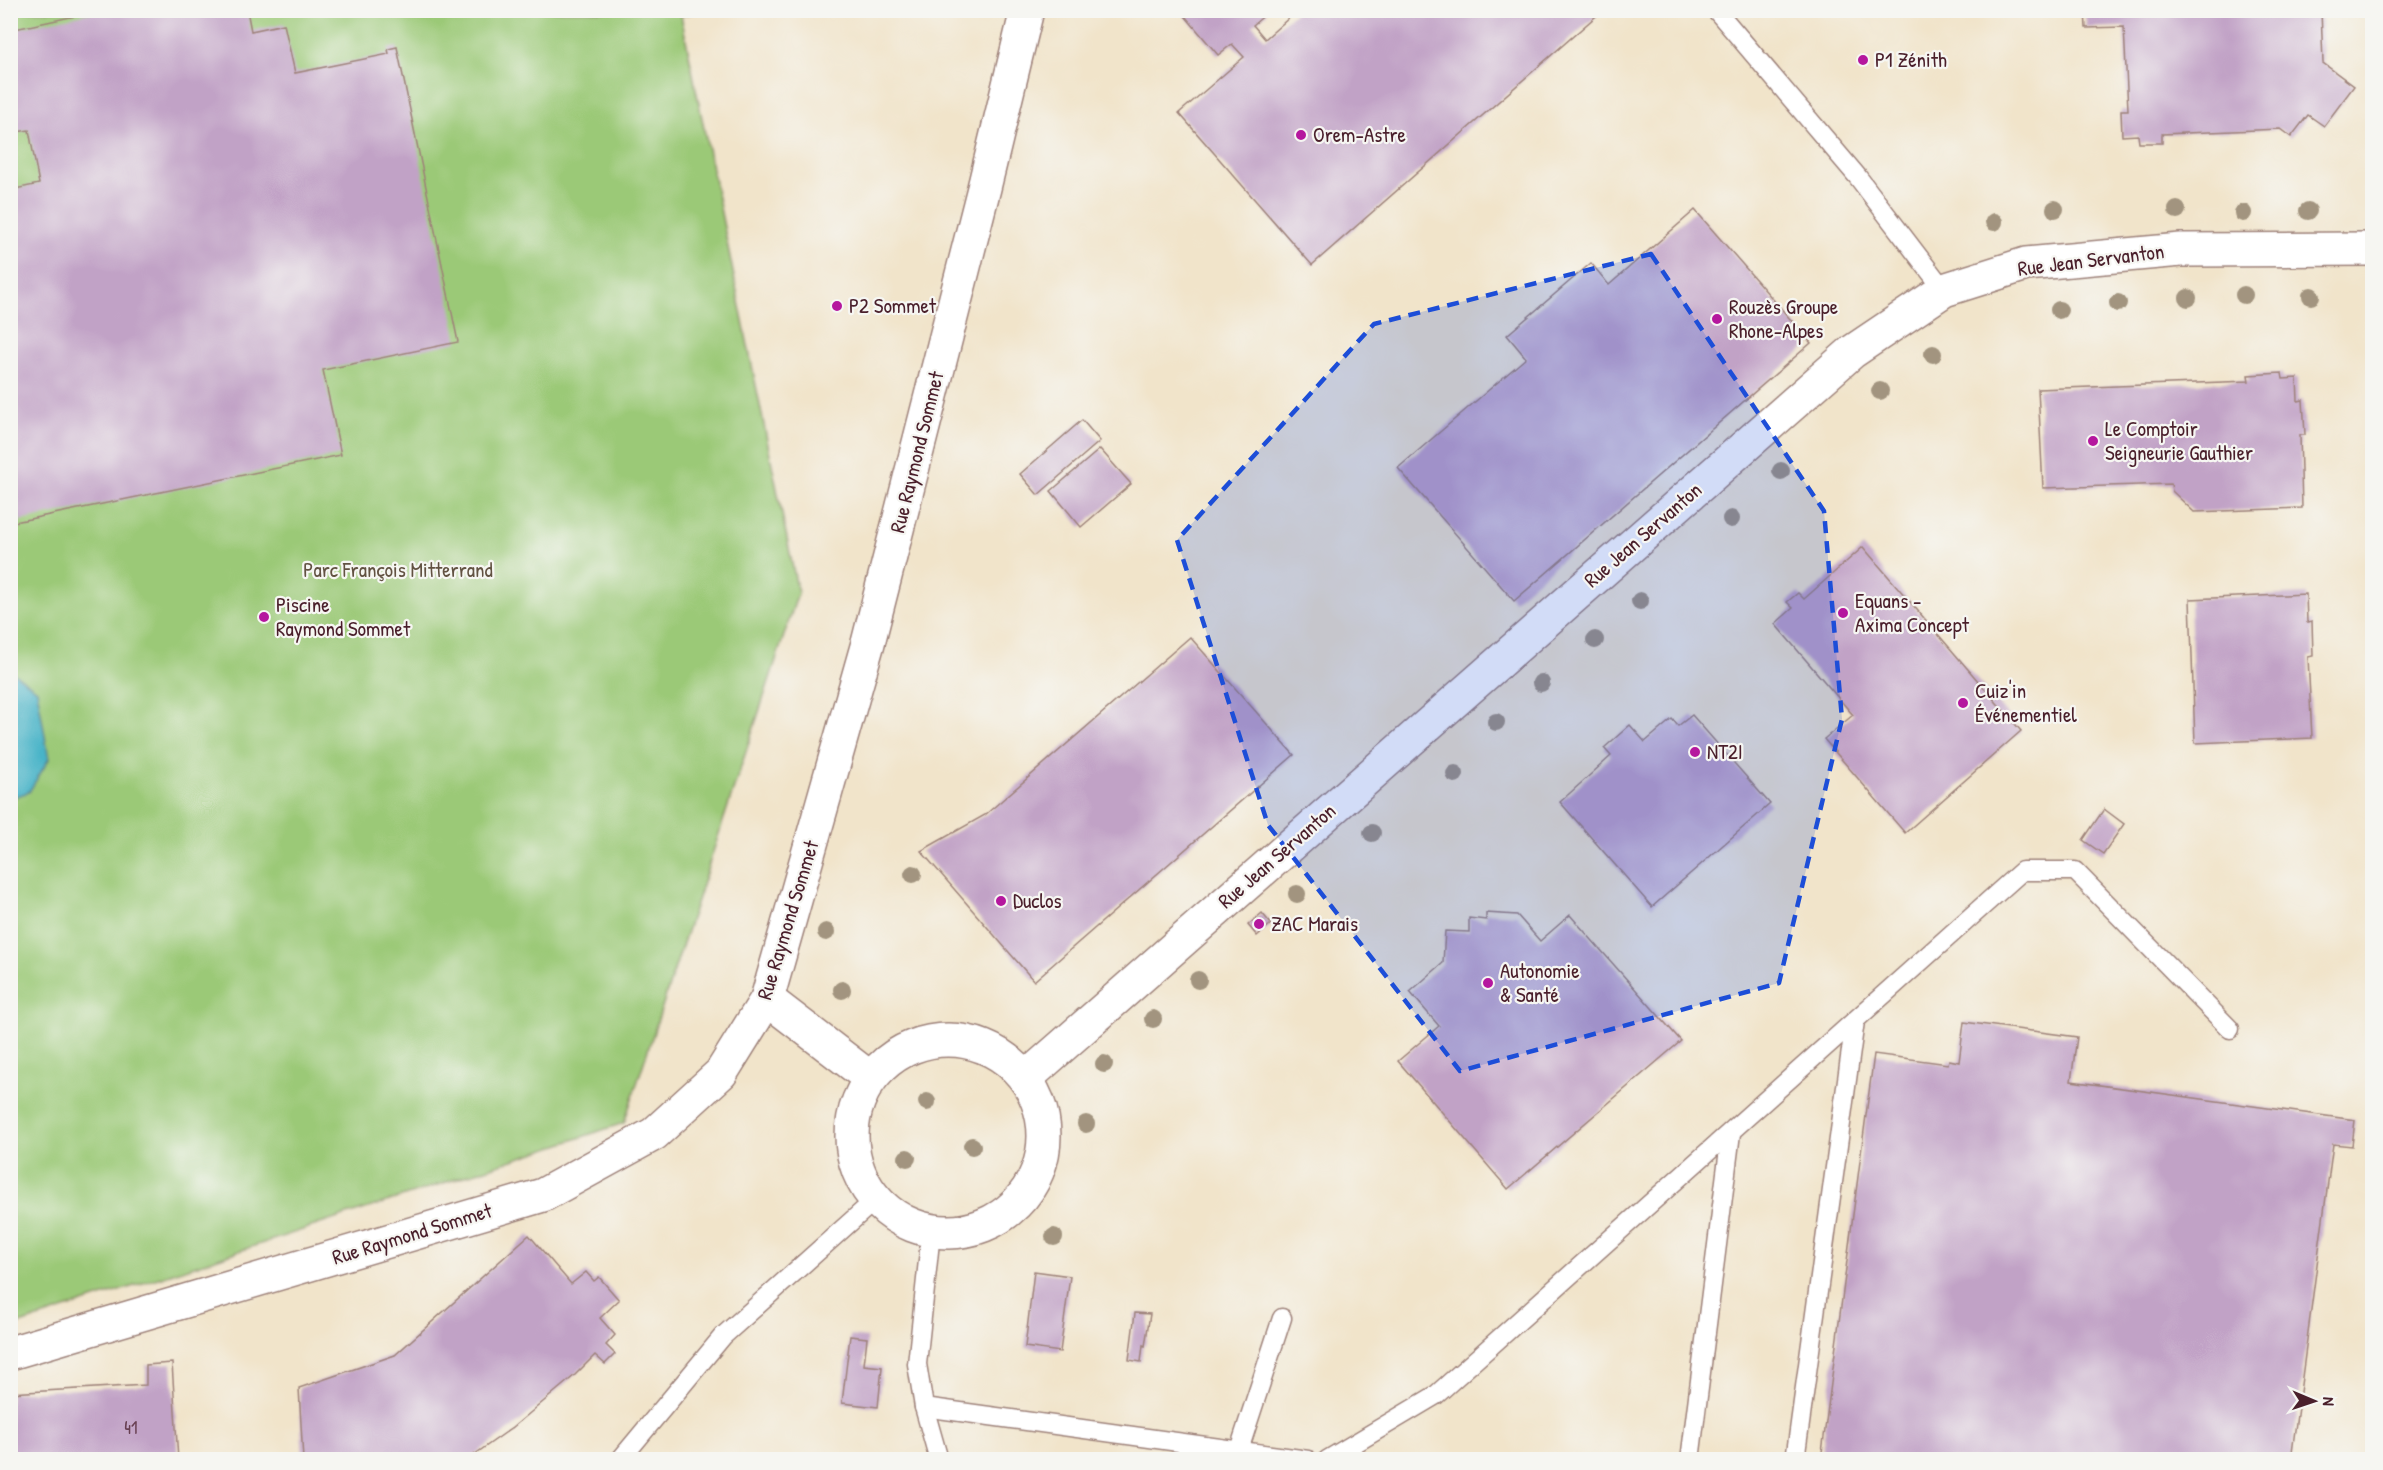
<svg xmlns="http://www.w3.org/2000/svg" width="2383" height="1470" viewBox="0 0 2383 1470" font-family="'Patrick Hand',sans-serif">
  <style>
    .green { fill: #9bc977; stroke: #727451; stroke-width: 1.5 }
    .water { fill: #4ab4c8; stroke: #4a6a7a; stroke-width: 1.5 }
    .building { fill: #c1a2c6 }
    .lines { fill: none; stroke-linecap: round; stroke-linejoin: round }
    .lane-casing { stroke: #9e827a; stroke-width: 21 }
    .street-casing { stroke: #9e827a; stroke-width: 36 }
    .lane { stroke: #fff; stroke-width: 18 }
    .street { stroke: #fff; stroke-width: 33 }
    .tree { fill: #a2947f }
    .marked { fill: #1d4ed8; fill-opacity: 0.2; stroke: #1d4ed8; stroke-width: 4.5; stroke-dasharray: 12 8; stroke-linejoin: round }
    .poi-dot { fill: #b5179e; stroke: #f6f6f2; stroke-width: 2 }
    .labels { text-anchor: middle; stroke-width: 4.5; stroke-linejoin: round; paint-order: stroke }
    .number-label { font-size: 18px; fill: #684052 }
    .poi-label { font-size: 21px; fill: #4a1f2b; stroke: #f6f6f2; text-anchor: start }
    .street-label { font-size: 21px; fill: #4a1f2b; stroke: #f6f6f2 }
    .park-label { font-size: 21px; fill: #625242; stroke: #f6f6f2 }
  </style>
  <rect width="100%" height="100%" fill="#f6f6f2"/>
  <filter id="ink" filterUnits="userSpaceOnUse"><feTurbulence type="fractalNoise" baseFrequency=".0167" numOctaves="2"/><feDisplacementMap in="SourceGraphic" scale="12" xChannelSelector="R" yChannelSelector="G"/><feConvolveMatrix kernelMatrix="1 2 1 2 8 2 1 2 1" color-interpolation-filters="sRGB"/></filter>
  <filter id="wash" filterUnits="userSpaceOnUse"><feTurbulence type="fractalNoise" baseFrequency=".008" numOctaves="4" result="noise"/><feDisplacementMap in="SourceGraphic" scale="24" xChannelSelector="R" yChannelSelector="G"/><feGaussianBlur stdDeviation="1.35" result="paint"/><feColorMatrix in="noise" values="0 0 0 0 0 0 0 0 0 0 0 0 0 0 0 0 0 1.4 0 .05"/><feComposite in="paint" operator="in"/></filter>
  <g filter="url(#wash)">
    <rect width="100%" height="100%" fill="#f1e4ca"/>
    <!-- green -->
    <path class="green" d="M 10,11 L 701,11 L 681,15 L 798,593 L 624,1123 L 11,1327 Z"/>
    <!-- water -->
    <path class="water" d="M 11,671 L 37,690 L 49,759 L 29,792 L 11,798 Z"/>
    <g id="blocks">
      <!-- building -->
      <g class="building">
        <path d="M 103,10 L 247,10 L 251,31 L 284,24 L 295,73 L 389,54 L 388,49 L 397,47 L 458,342 L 323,370 L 341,455 L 10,523 L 10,190 L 39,184 L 29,130 L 10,133 L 10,65 L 12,65 L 10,30 Z"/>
        <path d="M 1180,10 L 1264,10 L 1267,13 L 1253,25 L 1265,39 L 1298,10 L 1603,10 L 1312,265 L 1179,113 L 1244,57 L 1232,44 L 1218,55 Z"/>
        <path d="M 2085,10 L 2321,10 L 2323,63 L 2354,86 L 2324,126 L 2308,115 L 2291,137 L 2280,129 L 2162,134 L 2162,143 L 2139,143 L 2138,135 L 2122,136 L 2121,110 L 2128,110 L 2124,27 L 2086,28 Z"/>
        <path d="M 1695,210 L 1811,343 L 1514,601 L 1398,468 L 1526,358 L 1507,335 L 1591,263 L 1609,285 Z"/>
        <path d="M 2282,373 L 2283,379 L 2297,378 L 2298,401 L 2303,400 L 2305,435 L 2300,435 L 2302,508 L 2194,512 L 2172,491 L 2171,484 L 2043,488 L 2038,389 L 2249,381 L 2248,375 Z"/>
        <path d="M 1082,420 L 1100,441 L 1038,495 L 1020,474 Z"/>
        <path d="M 1100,449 L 1131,484 L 1081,527 L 1051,491 Z"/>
        <path d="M 1863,547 L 2021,731 L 1905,833 L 1824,739 L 1853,715 L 1775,624 L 1793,608 L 1787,602 L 1798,593 L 1804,599 Z"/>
        <path d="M 2306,594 L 2307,622 L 2312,621 L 2313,656 L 2308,657 L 2312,738 L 2195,743 L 2190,599 Z"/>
        <path d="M 1190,637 L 1294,755 L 1034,981 L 921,851 L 985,815 Z"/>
        <path d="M 1692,715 L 1770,804 L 1652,907 L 1560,802 L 1611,756 L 1604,748 L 1630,725 L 1645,742 L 1672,719 L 1678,726 Z"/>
        <path d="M 2104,809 L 2124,824 L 2103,854 L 2083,840 Z"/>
        <path d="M 1262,913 L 1271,924 L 1257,936 L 1248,925 Z"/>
        <path d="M 1486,913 L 1517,915 L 1540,941 L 1570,915 L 1681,1041 L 1508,1189 L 1398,1061 L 1439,1026 L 1410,992 L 1443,963 L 1445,931 L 1469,932 L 1469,918 L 1486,920 Z"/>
        <path d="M 1964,1022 L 2077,1037 L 2071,1081 L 2355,1120 L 2352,1146 L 2333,1144 L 2291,1460 L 1821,1460 L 1874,1054 L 1948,1064 L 1949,1060 L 1959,1062 Z"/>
        <path d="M 529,1235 L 571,1284 L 586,1272 L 594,1281 L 599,1277 L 619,1300 L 600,1318 L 615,1335 L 606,1345 L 615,1354 L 605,1364 L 595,1355 L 575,1375 L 512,1428 L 468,1459 L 303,1460 L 299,1388 L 395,1355 Z"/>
        <path d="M 1034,1271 L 1070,1276 L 1060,1352 L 1025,1347 Z"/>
        <path d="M 1135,1313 L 1150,1314 L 1145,1346 L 1143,1345 L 1141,1362 L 1129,1360 Z"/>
        <path d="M 850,1336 L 867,1338 L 864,1365 L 882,1367 L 878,1407 L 842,1403 Z"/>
        <path d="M 172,1363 L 178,1460 L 10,1460 L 10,1393 L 146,1385 L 146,1365 Z"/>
      </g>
    </g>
  </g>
  <g filter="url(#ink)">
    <use href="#blocks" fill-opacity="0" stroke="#9e827a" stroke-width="1.5"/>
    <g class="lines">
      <defs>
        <g id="lane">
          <path d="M 1716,10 L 1857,176 L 1944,290"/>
          <path d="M 931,1232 L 917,1364 L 924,1407 L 939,1460"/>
          <path d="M 924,1407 L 1308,1460"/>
          <path d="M 1239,1450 L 1282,1318"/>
          <path d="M 620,1460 L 723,1336 L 875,1200"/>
          <path d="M 1327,1460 L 1436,1395 L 2022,871 L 2075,871 L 2230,1029"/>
          <path d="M 1690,1460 L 1731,1133"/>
          <path d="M 1795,1460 L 1855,1021"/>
        </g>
        <g id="street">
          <path d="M 767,999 L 870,1078"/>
          <circle cx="948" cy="1136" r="96"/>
          <path d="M 1026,1078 L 1852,352 L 1944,290 L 2026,264 L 2181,250 L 2372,249"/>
          <path d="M 10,1353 L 543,1195 L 654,1134 L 721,1073 L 767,999 L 868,643 L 984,188 L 1027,10"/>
        </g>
      </defs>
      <!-- lane casing -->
      <use href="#lane" class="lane-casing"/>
      <!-- street casing -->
      <use href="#street" class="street-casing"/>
      <!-- lane -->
      <use href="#lane" class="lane"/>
      <!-- street -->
      <use href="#street" class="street"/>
    </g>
    <!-- trees -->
    <g class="tree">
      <circle cx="2055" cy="209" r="9"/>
      <circle cx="2177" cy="210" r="9"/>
      <circle cx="2308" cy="211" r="9"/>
      <circle cx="2243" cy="213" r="9"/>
      <circle cx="1994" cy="222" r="9"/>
      <circle cx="2244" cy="295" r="9"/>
      <circle cx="2311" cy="296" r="9"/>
      <circle cx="2188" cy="298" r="9"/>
      <circle cx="2118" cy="303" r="9"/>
      <circle cx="2059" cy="310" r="9"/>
      <circle cx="1933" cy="354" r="9"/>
      <circle cx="1880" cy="391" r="9"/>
      <circle cx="1781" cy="471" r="9"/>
      <circle cx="1731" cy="519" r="9"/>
      <circle cx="1640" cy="601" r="9"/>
      <circle cx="1595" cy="640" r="9"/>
      <circle cx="1541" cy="683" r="9"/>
      <circle cx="1496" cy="722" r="9"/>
      <circle cx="1455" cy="774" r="9"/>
      <circle cx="1372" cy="833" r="9"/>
      <circle cx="913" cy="874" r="9"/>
      <circle cx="1297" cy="894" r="9"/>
      <circle cx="826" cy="932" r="9"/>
      <circle cx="1198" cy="980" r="9"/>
      <circle cx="842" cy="990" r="9"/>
      <circle cx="1153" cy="1019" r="9"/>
      <circle cx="1104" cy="1064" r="9"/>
      <circle cx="927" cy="1102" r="9"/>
      <circle cx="1086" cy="1124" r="9"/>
      <circle cx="972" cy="1146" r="9"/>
      <circle cx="907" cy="1158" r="9"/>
      <circle cx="1054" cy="1237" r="9"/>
    </g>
  </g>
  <!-- marked area -->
  <path class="marked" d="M 1651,254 L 1824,511 L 1842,719 L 1779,983 L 1460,1071 L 1268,825 L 1177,540 L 1374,324 Z"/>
  <!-- markers -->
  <g class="poi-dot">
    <circle cx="1863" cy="60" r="6"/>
    <circle cx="1301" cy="135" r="6"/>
    <circle cx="837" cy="306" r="6"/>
    <circle cx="1717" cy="319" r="6"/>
    <circle cx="2093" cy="441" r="6"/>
    <circle cx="1843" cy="613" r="6"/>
    <circle cx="264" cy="617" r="6"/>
    <circle cx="1963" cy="703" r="6"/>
    <circle cx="1695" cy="752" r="6"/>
    <circle cx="1001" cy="901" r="6"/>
    <circle cx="1259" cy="924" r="6"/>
    <circle cx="1488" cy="983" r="6"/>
  </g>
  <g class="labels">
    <!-- number labels -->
    <g class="number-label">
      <text x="131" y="1434">41</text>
    </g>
    <!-- poi labels -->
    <g class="poi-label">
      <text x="1875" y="67">P1 Zénith</text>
      <text x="1313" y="142">Orem-Astre</text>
      <text x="849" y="313">P2 Sommet</text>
      <text x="1729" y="314">Rouzès Groupe<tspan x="1729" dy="24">Rhone-Alpes</tspan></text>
      <text x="2105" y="436">Le Comptoir<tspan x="2105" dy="24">Seigneurie Gauthier</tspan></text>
      <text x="1855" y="608">Equans -<tspan x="1855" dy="24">Axima Concept</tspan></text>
      <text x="276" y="612">Piscine<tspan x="276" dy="24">Raymond Sommet</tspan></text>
      <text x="1975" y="698">Cuiz'in<tspan x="1975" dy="24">Événementiel</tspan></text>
      <text x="1707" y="759">NT2I</text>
      <text x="1013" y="908">Duclos</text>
      <text x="1271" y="931">ZAC Marais</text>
      <text x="1500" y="978">Autonomie<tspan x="1500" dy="24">&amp; Santé</tspan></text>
    </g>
    <!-- street labels -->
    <g class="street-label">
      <text transform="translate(2091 260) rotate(-7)" y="7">Rue Jean Servanton</text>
      <text transform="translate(917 452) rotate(-76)" y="7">Rue Raymond Sommet</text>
      <text transform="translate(1643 535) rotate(-41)" y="7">Rue Jean Servanton</text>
      <text transform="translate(1277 856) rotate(-41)" y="7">Rue Jean Servanton</text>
      <text transform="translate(788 920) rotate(-73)" y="7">Rue Raymond Sommet</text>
      <text transform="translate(412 1234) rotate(-17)" y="7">Rue Raymond Sommet</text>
    </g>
    <!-- park labels -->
    <g class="park-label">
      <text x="398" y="577">Parc François Mitterrand</text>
    </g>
  </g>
  <!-- margin -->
  <rect width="2383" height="1470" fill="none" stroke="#f6f6f2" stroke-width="36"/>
  <!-- north arrow -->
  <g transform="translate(2314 1401) rotate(92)" stroke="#f6f6f2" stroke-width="4.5" paint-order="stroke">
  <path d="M0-4.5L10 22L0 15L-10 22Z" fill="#4a1f2b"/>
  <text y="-9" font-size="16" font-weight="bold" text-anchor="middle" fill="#4a1f2b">N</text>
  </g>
</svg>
